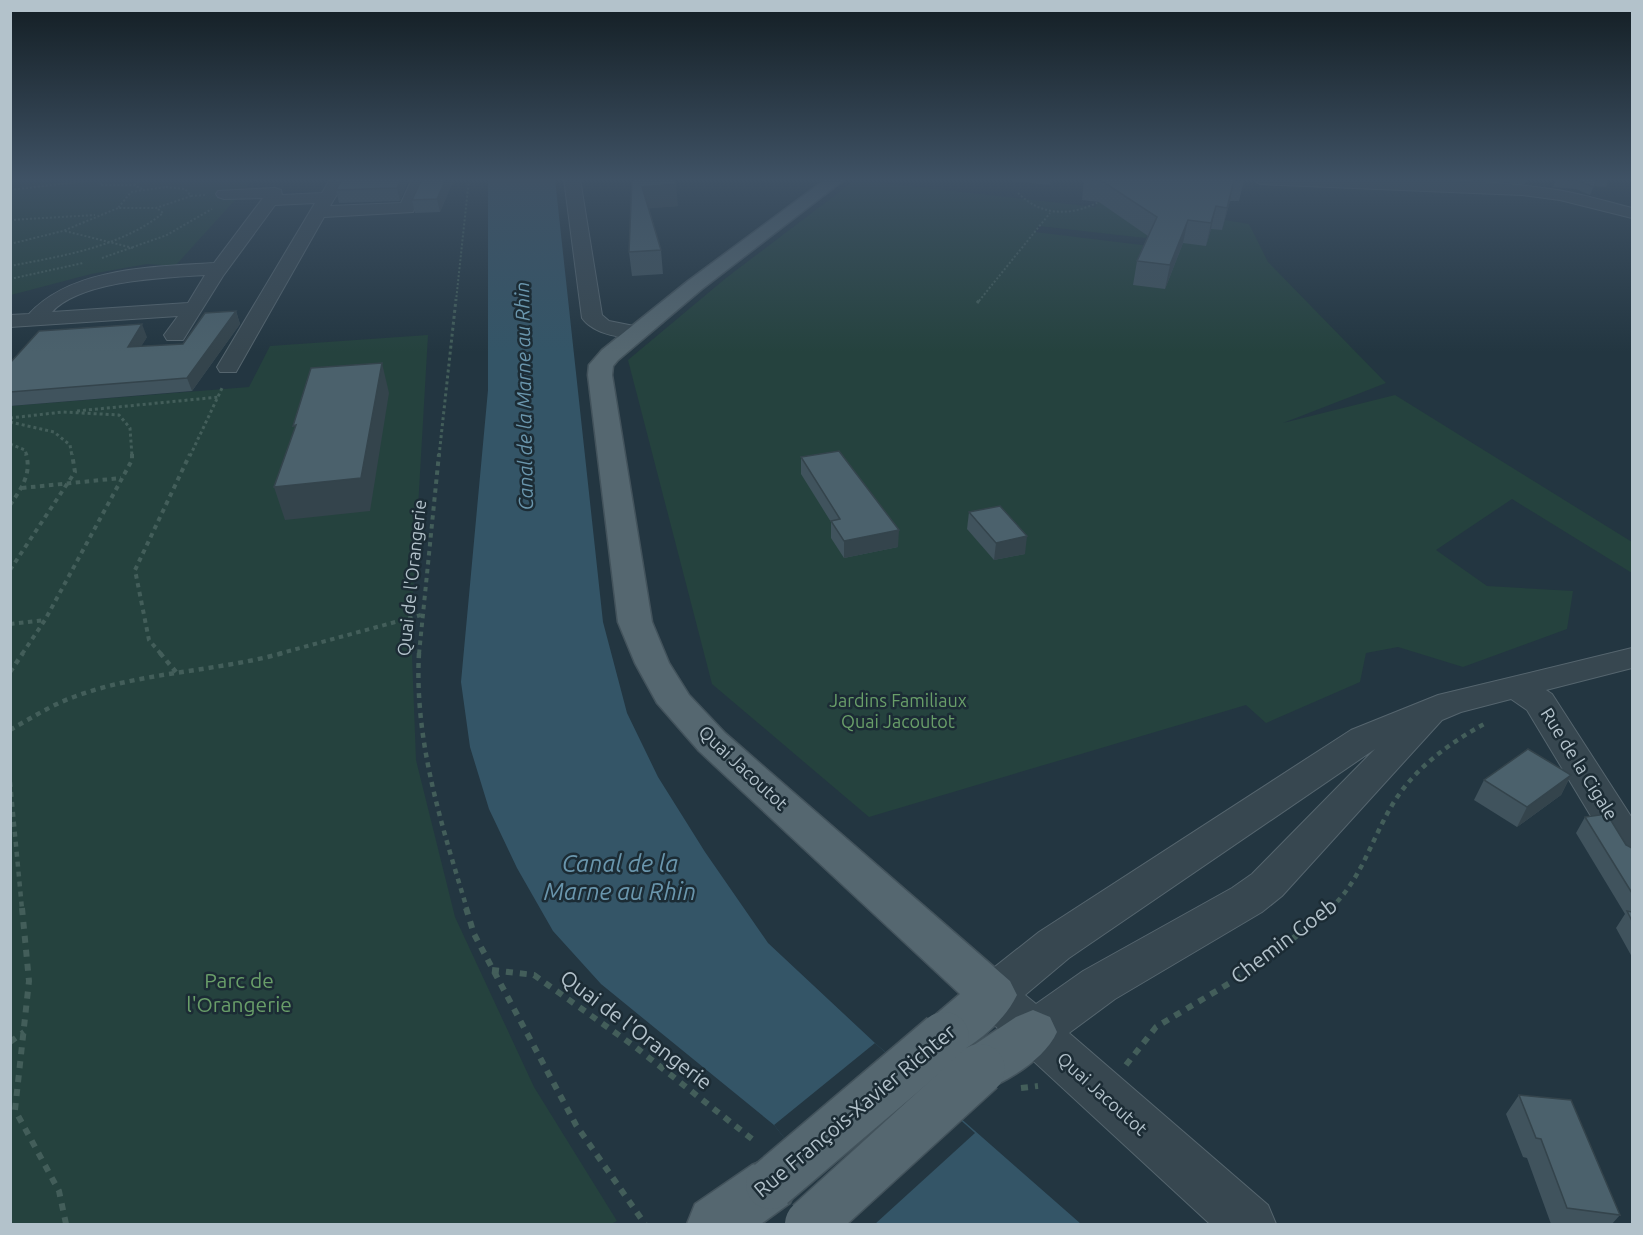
<svg xmlns="http://www.w3.org/2000/svg" width="1643" height="1235" viewBox="0 0 1643 1235" font-family="Ubuntu,sans-serif">
  <style>
    .green { fill: #25423e }
    .water { fill: #345567 }
    .pier { fill: #233641 }
    .lines { fill: none; stroke-linecap: round; stroke-linejoin: round }
    .minor-casing { stroke: #55656e; stroke-width: 2 }
    .major-casing { stroke: #43535c; stroke-width: 3 }
    .path-far4 { stroke: #435e5a; stroke-width: 2; stroke-dasharray: 2 2; stroke-linecap: butt }
    .path-far3 { stroke: #435e5a; stroke-width: 3; stroke-dasharray: 3 3; stroke-linecap: butt }
    .path-far2 { stroke: #435e5a; stroke-width: 4; stroke-dasharray: 4.5 4.5; stroke-linecap: butt }
    .path-far1 { stroke: #435e5a; stroke-width: 4.5; stroke-dasharray: 5 5; stroke-linecap: butt }
    .path { stroke: #435e5a; stroke-width: 6; stroke-dasharray: 7 7; stroke-linecap: butt }
    .minor { fill: #374750; fill-rule: evenodd }
    .major { fill: #556770; fill-rule: evenodd }
    .major-bridge-casing { stroke: #43535c; stroke-width: 53; stroke-linecap: butt }
    .major-bridge { stroke: #556770; stroke-width: 50 }
    .wall { fill: #40535d }
    .shaded-wall { fill: #34444c }
    .building { fill: #4b616c; stroke: #34444c; stroke-width: 1.5 }
    .labels { text-anchor: middle; stroke-width: 5; stroke-linejoin: round; paint-order: stroke }
    .street-label { font-size: 18px; fill: #b3c2cb; stroke: #1c2c35 }
    .park-label { font-size: 18px; fill: #699e69; stroke: #1c2c35 }
    .water-label { font-size: 20px; font-style: italic; fill: #6a96ad; stroke: #1c2c35 }
    .near-street-label { font-size: 21px; fill: #b3c2cb; stroke: #1c2c35 }
    .near-park-label { font-size: 21px; fill: #699e69; stroke: #1c2c35 }
    .near-water-label { font-size: 24px; font-style: italic; fill: #6a96ad; stroke: #1c2c35 }
  </style>
  <rect width="100%" height="100%" fill="#233641"/>
  <!-- green -->
  <g class="green">
    <path d="M 10,179 L 254,179 L 175,266 L 147,264 L 91,274 L 11,295 Z"/>
    <path d="M 855,180 L 1095,207 L 1098,202 L 1122,197 L 1150,231 L 1143,232 L 1148,236 L 1145,238 L 1039,226 L 1035,232 L 1150,246 L 1180,222 L 1222,230 L 1225,220 L 1249,224 L 1268,262 L 1386,383 L 1283,423 L 1395,395 L 1632,542 L 1632,573 L 1512,499 L 1436,550 L 1487,586 L 1573,591 L 1567,629 L 1463,667 L 1398,647 L 1366,653 L 1360,682 L 1266,723 L 1246,705 L 869,817 L 712,684 L 628,360 L 726,278 Z"/>
    <path d="M 428,335 L 411,629 L 416,760 L 455,917 L 534,1087 L 617,1221 L 611,1224 L 11,1224 L 11,406 L 249,387 L 270,346 Z"/>
  </g>
  <!-- water -->
  <path class="water" d="M 488,179 L 555,179 L 603,622 L 627,713 L 658,777 L 705,852 L 768,943 L 875,1043 L 1081,1224 L 852,1224 L 774,1125 L 601,984 L 553,931 L 517,868 L 489,809 L 470,747 L 461,682 L 488,390 Z"/>
  <!-- pier -->
  <path class="pier" d="M 875,1043 L 975,1133 L 875,1224 L 852,1224 L 774,1125 Z"/>
  <g class="lines">
    <defs>
      <g id="minor">
        <path d="M 335,179 L 343,184 L 330,206 L 401,203 L 412,179 L 428,179 L 413,212 L 324,217 L 236,372 L 220,372 L 217,367 L 315,203 L 275,205 L 223,276 L 183,340 L 167,340 L 164,335 L 178,316 L 10,327 L 10,315 L 29,314 C 72,267 154,267 214,263 L 263,198 L 224,199 L 218,197 L 216,194 L 218,191 L 275,188 L 281,190 L 282,195 L 322,193 L 329,181 ZM 205,275 L 188,303 L 52,312 C 82,280 163,278 205,275 Z"/>
        <path d="M 564,179 L 580,179 L 602,315 L 609,321 L 644,328 L 648,332 L 644,336 C 626,341 593,334 582,318 Z"/>
        <path d="M 1252,179 C 1350,179 1461,175 1557,190 C 1582,194 1608,202 1632,208 L 1632,218 L 1560,200 L 1522,195 L 1260,184 Z"/>
        <path d="M 1632,648 L 1632,668 L 1546,690 L 1552,694 L 1632,818 L 1632,865 L 1618,861 L 1527,710 L 1511,699 L 1461,712 L 1442,720 L 1282,896 L 1262,912 L 1115,999 L 1069,1033 L 1268,1205 L 1276,1224 L 1210,1224 L 977,1009 L 970,995 L 977,981 L 1039,932 L 1351,730 L 1438,695 ZM 1375,749 L 1252,874 L 1232,888 L 1083,971 L 1036,1004 L 1025,995 L 1069,958 Z"/>
      </g>
      <g id="major">
        <path d="M 826,179 L 845,179 L 702,289 L 618,360 L 613,366 L 612,375 L 652,622 L 669,663 L 689,695 L 725,733 L 1010,981 L 1017,995 C 1004,1022 972,1049 944,1059 L 927,1052 L 920,1037 L 927,1022 L 960,994 L 699,751 L 657,703 L 635,663 L 618,622 L 588,375 L 589,365 L 602,350 L 688,281 Z"/>
        <path d="M 1033,1010 L 1050,1017 L 1057,1032 C 1045,1059 1008,1081 980,1092 L 962,1085 L 955,1069 L 962,1053 L 1016,1017 Z"/>
        <path d="M 771,1157 L 790,1165 L 798,1184 L 790,1203 L 761,1224 L 687,1224 L 695,1204 L 752,1165 Z"/>
      </g>
    </defs>
    <!-- minor casing -->
    <use href="#minor" class="minor-casing"/>
    <!-- major casing -->
    <use href="#major" class="major-casing"/>
    <!-- path-far4 -->
    <g class="path-far4">
      <path d="M 103,179 L 100,185 L 134,185 L 142,189"/>
      <path d="M 134,185 L 141,179"/>
      <path d="M 166,187 L 185,189 L 191,196 L 156,208 L 118,208 L 131,192 Z"/>
      <path d="M 10,190 L 103,179"/>
      <path d="M 1018,193 C 1043,218 1075,216 1104,199"/>
      <path d="M 191,196 L 205,195"/>
      <path d="M 10,220 L 95,215"/>
      <path d="M 65,231 L 133,248"/>
      <path d="M 10,244 L 63,231 L 118,208"/>
      <path d="M 102,258 L 167,235 L 212,209"/>
      <path d="M 10,266 C 62,256 121,247 163,213 L 157,208"/>
      <path d="M 10,279 L 83,263"/>
      <path d="M 456,301 L 469,179"/>
      <path d="M 979,301 L 1050,213"/>
    </g>
    <!-- path-far3 -->
    <g class="path-far3">
      <path d="M 977,303 L 980,299"/>
      <path d="M 77,411 L 219,397"/>
      <path d="M 10,418 L 63,412 L 119,415 L 130,428 L 132,456"/>
      <path d="M 10,422 L 54,432 L 70,445 L 72,456"/>
      <path d="M 10,444 L 25,450 L 27,456"/>
      <path d="M 190,456 L 223,386"/>
      <path d="M 439,456 L 456,299"/>
    </g>
    <!-- path-far2 -->
    <g class="path-far2">
      <path d="M 22,488 L 121,478"/>
      <path d="M 10,505 C 21,489 32,474 26,454"/>
      <path d="M 10,570 L 75,472 L 72,454"/>
      <path d="M 10,624 L 45,620"/>
      <path d="M 22,654 L 45,620 L 132,460 L 132,454"/>
      <path d="M 161,654 L 149,640 L 135,570 L 190,454"/>
      <path d="M 278,654 L 421,615"/>
      <path d="M 419,654 L 439,454"/>
    </g>
    <!-- path-far1 -->
    <g class="path-far1">
      <path d="M 160,653 L 176,672"/>
      <path d="M 419,653 C 414,741 442,826 467,909"/>
      <path d="M 10,672 L 23,653"/>
      <path d="M 10,730 C 26,721 42,711 59,703 C 128,672 211,673 283,653"/>
      <path d="M 10,782 L 22,909"/>
      <path d="M 1330,909 C 1361,880 1370,843 1391,807 C 1412,770 1449,743 1486,723"/>
    </g>
    <!-- path -->
    <g class="path">
      <path d="M 22,908 L 29,981 L 15,1110 L 59,1191 L 66,1224"/>
      <path d="M 466,908 L 474,934 L 576,1125 L 645,1224"/>
      <path d="M 492,970 L 534,975 L 634,1046 L 752,1139"/>
      <path d="M 10,1042 L 24,1032"/>
      <path d="M 1126,1065 L 1156,1027 L 1255,968 L 1332,908"/>
      <path d="M 1021,1088 L 1038,1086"/>
    </g>
    <!-- minor -->
    <use href="#minor" class="minor"/>
    <!-- major -->
    <use href="#major" class="major"/>
    <defs>
      <g id="major-bridge">
        <path d="M 771,1184 L 944,1037"/>
        <path d="M 810,1224 L 980,1069"/>
      </g>
    </defs>
    <!-- major-bridge casing -->
    <use href="#major-bridge" class="major-bridge-casing"/>
    <!-- major-bridge -->
    <use href="#major-bridge" class="major-bridge"/>
  </g>
  <!-- wall -->
  <g class="wall">
    <path d="M 409,179 L 400,201 L 339,203 L 336,190 Z"/>
    <path d="M 422,179 L 454,179 L 440,212 L 415,213 L 412,200 Z"/>
    <path d="M 632,179 L 678,206 L 649,208 L 661,250 L 663,274 L 632,276 L 629,252 Z"/>
    <path d="M 997,179 L 1051,179 L 1050,185 Z"/>
    <path d="M 1084,179 L 1244,180 L 1239,201 L 1230,201 L 1222,230 L 1211,229 L 1206,246 L 1183,243 L 1165,289 L 1133,285 L 1137,261 L 1148,236 L 1099,202 L 1082,200 Z"/>
    <path d="M 1460,179 L 1527,179 L 1525,184 Z"/>
    <path d="M 1556,179 L 1609,179 L 1606,187 L 1594,186 L 1590,195 L 1576,189 L 1553,187 Z"/>
    <path d="M 236,311 L 240,324 L 192,391 L 10,406 L 10,363 L 147,337 L 141,346 L 183,344 Z"/>
    <path d="M 801,457 L 898,547 L 844,558 L 831,538 L 831,522 L 801,474 Z"/>
    <path d="M 969,512 L 1025,554 L 994,560 L 967,529 Z"/>
    <path d="M 1571,775 L 1561,795 L 1517,827 L 1474,800 L 1484,780 Z"/>
    <path d="M 1585,817 L 1626,845 L 1632,848 L 1632,957 L 1616,928 L 1625,914 L 1576,833 Z"/>
    <path d="M 1519,1095 L 1620,1215 L 1612,1224 L 1551,1224 L 1527,1158 L 1523,1157 L 1506,1114 Z"/>
  </g>
  <!-- shaded-wall -->
  <g class="shaded-wall">
    <path d="M 401,179 L 409,179 L 400,201 L 397,188 Z"/>
    <path d="M 446,179 L 454,179 L 440,212 L 437,199 Z"/>
    <path d="M 1234,180 L 1230,201 L 1222,230 L 1227,208 Z"/>
    <path d="M 676,184 L 678,206 L 644,209 L 642,187 Z"/>
    <path d="M 1216,206 L 1211,229 L 1206,246 L 1211,223 Z"/>
    <path d="M 1188,220 L 1183,243 L 1165,289 L 1170,265 Z"/>
    <path d="M 236,311 L 240,324 L 192,391 L 187,378 Z"/>
    <path d="M 142,324 L 147,337 L 133,360 L 128,347 Z"/>
    <path d="M 382,363 L 389,393 L 370,511 L 285,520 L 274,487 Z"/>
    <path d="M 899,530 L 898,547 L 844,558 L 844,541 Z"/>
    <path d="M 1027,536 L 1025,554 L 994,560 L 996,543 Z"/>
    <path d="M 1571,775 L 1561,795 L 1517,827 L 1527,807 Z"/>
  </g>
  <!-- building -->
  <g class="building">
    <path d="M 342,179 L 401,179 L 397,188 L 336,190 Z"/>
    <path d="M 422,179 L 446,179 L 437,199 L 412,200 Z"/>
    <path d="M 632,179 L 674,179 L 676,184 L 642,187 L 661,250 L 629,252 Z"/>
    <path d="M 1086,179 L 1244,179 L 1244,180 L 1234,180 L 1227,208 L 1216,206 L 1211,223 L 1188,220 L 1170,265 L 1137,261 L 1157,217 L 1102,181 Z"/>
    <path d="M 1556,179 L 1597,179 L 1594,187 L 1579,181 Z"/>
    <path d="M 236,311 L 187,378 L 10,392 L 10,363 L 39,331 L 142,324 L 128,347 L 183,344 L 205,313 Z"/>
    <path d="M 382,363 L 361,478 L 274,487 L 296,425 L 293,426 L 311,368 Z"/>
    <path d="M 839,451 L 899,530 L 844,541 L 831,521 L 840,519 L 801,457 Z"/>
    <path d="M 1000,506 L 1027,536 L 996,543 L 969,512 Z"/>
    <path d="M 1528,749 L 1571,775 L 1527,807 L 1484,780 Z"/>
    <path d="M 1607,814 L 1626,845 L 1632,848 L 1632,893 L 1585,817 Z"/>
    <path d="M 1627,911 L 1632,912 L 1632,921 Z"/>
    <path d="M 1519,1095 L 1571,1100 L 1620,1215 L 1567,1208 L 1541,1139 L 1536,1138 Z"/>
  </g>
  <!-- sky -->
  <linearGradient id="sky" x2="0" y2="1"><stop stop-color="#131e24"/><stop offset="0.51" stop-color="#3f5265"/><stop offset="1" stop-color="#3f5265" stop-opacity="0"/></linearGradient>
  <rect width="1643" height="352" fill="url(#sky)"/>
  <g class="labels">
    <!-- street labels -->
    <g class="street-label">
      <text transform="translate(412 578) rotate(-84)" y="6">Quai de l'Orangerie</text>
      <text transform="translate(1579 764) rotate(58)" y="6">Rue de la Cigale</text>
      <text transform="translate(743 768) rotate(43)" y="6">Quai Jacoutot</text>
      <text transform="translate(1102 1094) rotate(42)" y="6">Quai Jacoutot</text>
    </g>
    <!-- park labels -->
    <g class="park-label">
      <text x="898" y="707">Jardins Familiaux<tspan x="898" dy="21">Quai Jacoutot</tspan></text>
    </g>
    <!-- water labels -->
    <g class="water-label">
      <text transform="translate(524 396) rotate(-91)" y="7">Canal de la Marne au Rhin</text>
    </g>
    <!-- near-street labels -->
    <g class="near-street-label">
      <text transform="translate(1284 941) rotate(-37)" y="7">Chemin Goeb</text>
      <text transform="translate(636 1030) rotate(37)" y="7">Quai de l'Orangerie</text>
      <text transform="translate(855 1111) rotate(-40)" y="7">Rue François-Xavier Richter</text>
    </g>
    <!-- near-park labels -->
    <g class="near-park-label">
      <text x="239" y="988">Parc de<tspan x="239" dy="24">l'Orangerie</tspan></text>
    </g>
    <!-- near-water labels -->
    <g class="near-water-label">
      <text x="620" y="872">Canal de la<tspan x="620" dy="28">Marne au Rhin</tspan></text>
    </g>
  </g>
  <!-- border -->
  <rect width="1643" height="1235" fill="none" stroke="#b3c2cb" stroke-width="24"/>
</svg>
